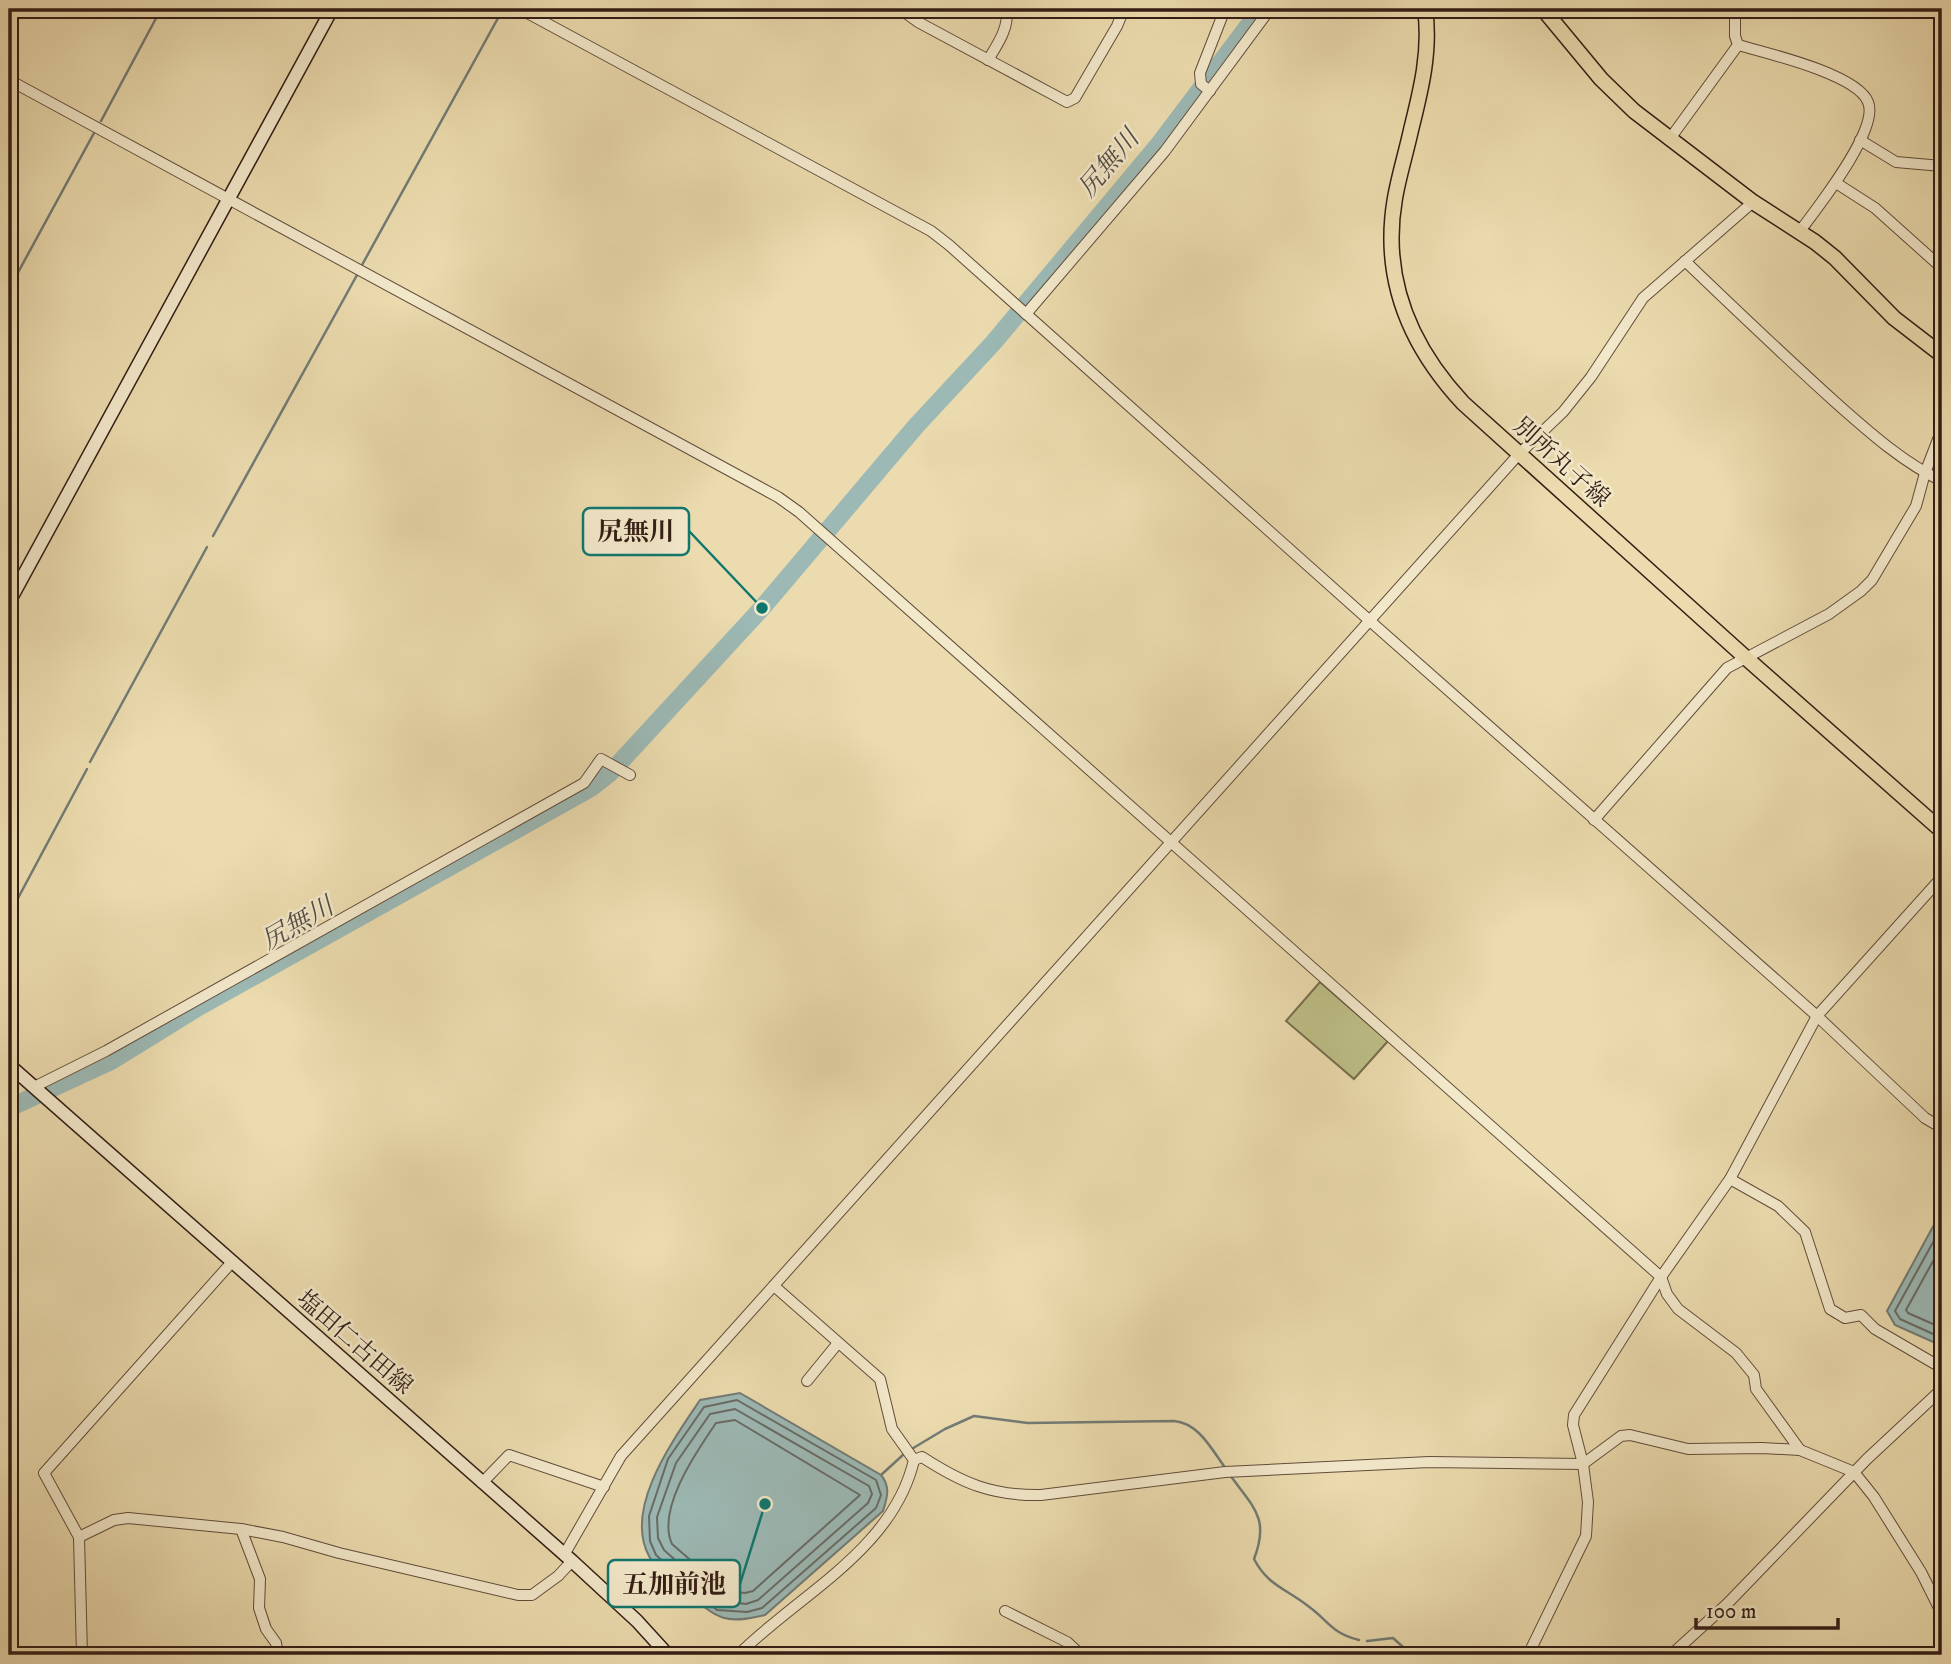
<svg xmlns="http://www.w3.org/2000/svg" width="1951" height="1664" viewBox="0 0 1951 1664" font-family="'IM FELL DW Pica','Noto Serif JP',serif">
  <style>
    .green { fill: #bdbe86; stroke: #786e4e; stroke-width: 2 }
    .water { fill: #9cb9b5; stroke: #727b75; stroke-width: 2 }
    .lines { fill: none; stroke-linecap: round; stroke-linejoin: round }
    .shore { stroke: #686b65; stroke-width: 2 }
    .stream { stroke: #727b75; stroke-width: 2.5 }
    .river { stroke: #9cb9b5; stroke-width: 18 }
    .street-casing { stroke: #624c3b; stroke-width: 12 }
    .secondary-casing { stroke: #341d15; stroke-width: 15 }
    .primary-casing { stroke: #341d15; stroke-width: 17 }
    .street { stroke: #f2e8ca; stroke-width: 10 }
    .secondary { stroke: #f2e8ca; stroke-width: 12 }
    .primary { stroke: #ebdbae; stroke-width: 14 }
    .labels { text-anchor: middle; stroke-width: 5; stroke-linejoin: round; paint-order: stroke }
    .street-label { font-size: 24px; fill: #341d15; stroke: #f2e8ca }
    .water-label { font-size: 26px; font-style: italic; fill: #534c45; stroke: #f2e8ca }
    .leader { fill: none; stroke: #0f766e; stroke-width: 2.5 }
    .callout-dot { fill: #0f766e; stroke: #f2e8ca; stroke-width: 2.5 }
    .callout { fill: #f2e8ca; stroke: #0f766e; stroke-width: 2.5 }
    .callout-label { font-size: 26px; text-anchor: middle; font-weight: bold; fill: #341d15 }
  </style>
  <rect width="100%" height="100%" fill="#ebdbae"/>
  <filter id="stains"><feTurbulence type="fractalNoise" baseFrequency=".00286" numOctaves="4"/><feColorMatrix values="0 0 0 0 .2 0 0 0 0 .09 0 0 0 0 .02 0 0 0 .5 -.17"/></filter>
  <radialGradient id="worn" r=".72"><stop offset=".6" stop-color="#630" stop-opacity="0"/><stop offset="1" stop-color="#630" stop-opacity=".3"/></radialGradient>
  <!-- green -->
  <path class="green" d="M 1320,982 L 1388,1041 L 1354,1079 L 1286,1021 Z"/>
  <!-- water -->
  <g class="water">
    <path d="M 1942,1210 L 1942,1346 L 1895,1325 L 1887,1311 Z"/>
    <path d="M 740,1393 L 881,1475 C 891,1487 887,1498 883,1511 L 765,1615 C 725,1625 717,1619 688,1593 C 676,1583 656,1570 649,1556 C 623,1508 674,1439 700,1400 Z"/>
  </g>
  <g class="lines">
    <!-- shore -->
    <g class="shore">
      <path d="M 1942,1226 L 1895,1311 L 1900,1319 L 1942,1338"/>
      <path d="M 1942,1245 L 1906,1310 L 1908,1313 L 1942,1328"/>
      <path d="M 737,1400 L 876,1480 L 881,1495 L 876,1508 L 762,1608 L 747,1612 L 717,1610 L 656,1555 L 650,1541 L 649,1516 L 668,1459 L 704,1407 Z"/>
      <path d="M 735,1409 L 869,1486 L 872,1494 L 868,1503 L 758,1600 L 746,1604 L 721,1601 L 664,1550 L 658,1538 L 657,1517 L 676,1463 L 710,1414 Z"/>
      <path d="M 735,1420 L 860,1495 L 753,1591 L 745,1593 L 726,1591 L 672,1544 C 656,1509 697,1451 716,1423 Z"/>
    </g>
    <!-- stream -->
    <g class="stream">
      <path d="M 101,121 L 161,9"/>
      <path d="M 362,265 L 503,9"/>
      <path d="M 9,289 L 94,133"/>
      <path d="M 213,536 L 357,275"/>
      <path d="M 90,762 L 207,547"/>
      <path d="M 9,915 L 87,769"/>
      <path d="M 910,1450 L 945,1429 L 974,1416 L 1028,1423 L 1174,1421 C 1199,1423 1212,1450 1226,1469"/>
      <path d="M 881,1475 L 904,1454"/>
      <path d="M 1230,1475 C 1253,1507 1270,1518 1254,1559 C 1268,1586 1287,1589 1308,1606 C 1329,1621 1331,1633 1359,1640"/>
      <path d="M 1367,1641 L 1393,1638 L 1412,1655"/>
    </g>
    <!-- river -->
    <g class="river">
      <path d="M 9,1108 L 111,1061 L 197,1008 L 591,788 L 610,773 L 762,608 L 916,426 L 994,342 L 1160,143 L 1261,9"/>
      <path d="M 222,1655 L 225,1655"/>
    </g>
    <defs>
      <g id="street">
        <path d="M 520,9 L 931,231 L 949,245 L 1370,621 L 1817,1016 L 1925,1118 L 1942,1128"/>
        <path d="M 900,9 L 918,22 L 1067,102 L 1075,98 L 1117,26 L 1124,9"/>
        <path d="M 1735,9 L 1735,36 L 1738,45"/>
        <path d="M 1738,45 C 1766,53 1857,74 1868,102 C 1880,129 1817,208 1800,231"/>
        <path d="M 988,60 C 997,45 1010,27 1006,9"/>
        <path d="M 9,80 L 778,497 L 799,512 L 1661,1277 L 1667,1294 L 1678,1309 L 1736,1353 L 1754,1375 L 1756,1389 L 1800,1450 L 1854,1472 L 1874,1497 L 1921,1572 L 1942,1614"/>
        <path d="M 1210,91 L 1201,84 L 1200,73 L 1225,9"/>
        <path d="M 1669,140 L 1738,45"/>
        <path d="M 1860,140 L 1896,162 L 1942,166"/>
        <path d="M 1836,183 L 1875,208 L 1942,268"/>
        <path d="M 1685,261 C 1734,308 1783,355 1834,401 C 1868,431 1902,462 1942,481"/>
        <path d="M 1026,314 L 1165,151 L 1270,9"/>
        <path d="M 1594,820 L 1727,668 L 1829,614 L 1861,591 L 1872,580 L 1916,506 L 1925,473 L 1942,429"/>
        <path d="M 34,1087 L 106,1051 L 584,783 L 601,759 L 630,775"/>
        <path d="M 1730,1179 L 1778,1206 L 1805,1232 L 1830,1309 L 1845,1318 L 1861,1315 L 1875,1329 L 1942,1368"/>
        <path d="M 807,1381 L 838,1343"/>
        <path d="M 914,1460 L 922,1457 C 962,1483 992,1496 1041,1495 L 1225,1472 L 1429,1462 L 1583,1464 L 1621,1436 L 1630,1435 L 1688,1449 L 1762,1448 L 1800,1450"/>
        <path d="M 482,1483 L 509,1455 L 604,1487"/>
        <path d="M 241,1529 L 260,1579 L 259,1608 L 266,1629 L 276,1643 L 278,1655"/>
        <path d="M 79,1537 L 114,1520 L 128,1518 L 241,1529 L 283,1537 L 339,1553 L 518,1595 L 532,1595 L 558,1576 L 572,1561"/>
        <path d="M 564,1555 L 621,1456 L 1519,454 L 1563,412 L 1591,377 L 1643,298 L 1753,202"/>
        <path d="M 1005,1611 L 1067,1642 L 1081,1655"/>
        <path d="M 82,1655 L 79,1537 L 44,1473 L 232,1262"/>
        <path d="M 738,1655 C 799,1594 893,1550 914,1460 L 892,1429 L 880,1379 L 774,1286"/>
        <path d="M 1528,1655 L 1586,1536 L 1588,1502 L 1583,1464 L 1573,1425 L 1574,1415 L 1661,1277 L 1730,1179 L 1817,1016 L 1942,877"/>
        <path d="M 1671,1655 L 1727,1604 L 1867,1459 L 1942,1389"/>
      </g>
      <g id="secondary">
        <path d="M 9,602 L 332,9"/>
        <path d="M 9,1065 L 572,1561 L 637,1621 L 668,1655"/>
      </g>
      <g id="primary">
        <path d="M 1425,9 C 1431,50 1421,90 1411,130 C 1406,153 1399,175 1395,198 C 1381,278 1410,346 1463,403 L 1745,657 L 1942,831"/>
        <path d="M 1543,9 L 1601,79 L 1634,111 L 1753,202 L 1815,242 L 1835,258 L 1894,318 L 1942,355"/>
      </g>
    </defs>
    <!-- street casing -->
    <use href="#street" class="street-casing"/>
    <!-- secondary casing -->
    <use href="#secondary" class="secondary-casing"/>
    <!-- primary casing -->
    <use href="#primary" class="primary-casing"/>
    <!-- street -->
    <use href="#street" class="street"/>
    <!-- secondary -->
    <use href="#secondary" class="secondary"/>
    <!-- primary -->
    <use href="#primary" class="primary"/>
  </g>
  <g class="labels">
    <!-- street labels -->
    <g class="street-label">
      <text transform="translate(1562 462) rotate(42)" y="8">別所丸子線</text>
      <text transform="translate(355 1342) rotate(41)" y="8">塩田仁古田線</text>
    </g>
    <!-- water labels -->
    <g class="water-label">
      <text transform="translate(1108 163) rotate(-50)" y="9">尻無川</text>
      <text transform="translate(297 923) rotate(-30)" y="9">尻無川</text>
    </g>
  </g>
  <!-- callouts -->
  <path class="leader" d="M762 608L689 531M765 1504L740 1584"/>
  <g class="callout-dot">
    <circle cx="762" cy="608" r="7"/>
    <circle cx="765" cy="1504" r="7"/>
  </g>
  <g class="callout">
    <rect x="583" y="508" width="106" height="47" rx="7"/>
    <rect x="608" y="1560" width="132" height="47" rx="7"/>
  </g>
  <g class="callout-label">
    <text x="636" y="540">尻無川</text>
    <text x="674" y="1593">五加前池</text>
  </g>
  <!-- margin -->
  <rect width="1951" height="1664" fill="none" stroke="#ebdbae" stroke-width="35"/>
  <rect x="10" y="10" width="1930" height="1643" fill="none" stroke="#341d15" stroke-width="3.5"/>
  <rect x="18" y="18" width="1916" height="1629" fill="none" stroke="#341d15" stroke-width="2"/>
  <!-- scale -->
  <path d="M1696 1618v10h142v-10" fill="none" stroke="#341d15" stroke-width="3.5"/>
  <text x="1706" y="1618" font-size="21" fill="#341d15" stroke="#f2e8ca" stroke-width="5" paint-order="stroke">100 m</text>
  <rect width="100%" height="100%" filter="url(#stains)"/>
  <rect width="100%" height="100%" fill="url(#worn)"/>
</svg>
